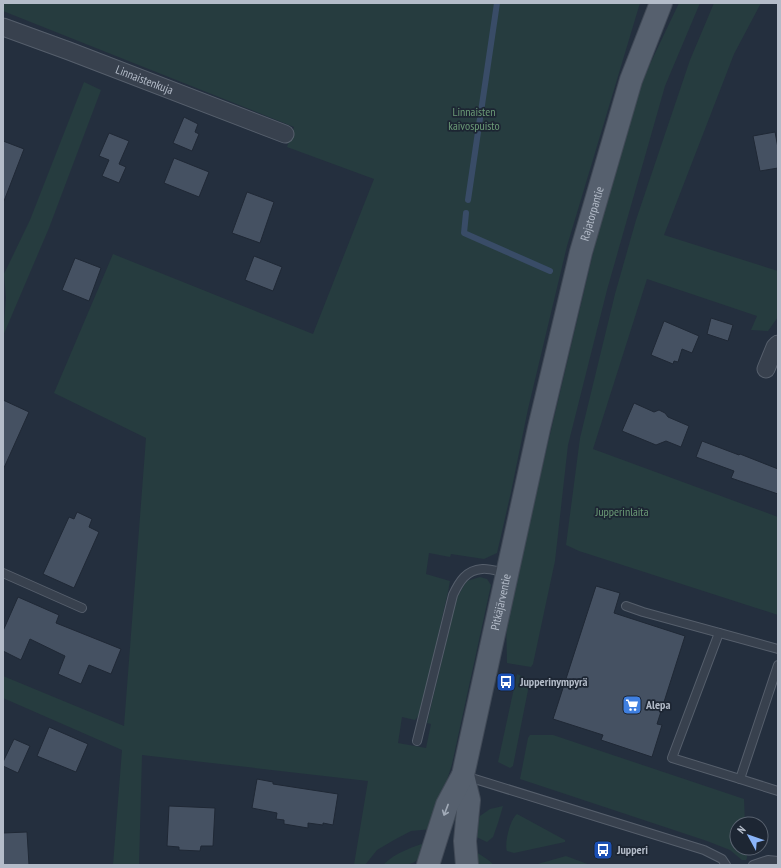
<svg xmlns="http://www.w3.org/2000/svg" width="781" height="868" viewBox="0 0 781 868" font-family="'PT Sans Narrow',sans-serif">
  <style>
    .green { fill: #263c3f }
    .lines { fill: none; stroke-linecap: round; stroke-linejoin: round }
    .stream { stroke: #394c67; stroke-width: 6 }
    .building { fill: #455162; stroke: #1f2835 }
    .lane-casing { stroke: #565f6c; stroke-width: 10 }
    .street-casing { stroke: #565f6c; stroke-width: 19 }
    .primary-casing { stroke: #414a57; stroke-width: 24 }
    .lane { stroke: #38414e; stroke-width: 8 }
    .street { stroke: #38414e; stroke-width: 17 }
    .primary { stroke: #56606e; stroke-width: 22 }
    .oneway { stroke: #a1aab7 }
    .labels { text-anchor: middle; stroke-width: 3.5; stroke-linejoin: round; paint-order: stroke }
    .street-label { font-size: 12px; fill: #b4bcc9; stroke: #1d2633 }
    .park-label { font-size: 12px; fill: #6b9a76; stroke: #1d2633 }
    .poi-label { font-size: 12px; font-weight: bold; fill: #b4bcc9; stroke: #1d2633; text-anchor: start }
  </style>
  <rect width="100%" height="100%" fill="#242f3e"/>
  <!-- green -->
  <g class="green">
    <path d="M 3,3 L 640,3 L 567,246 L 528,409 L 511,492 L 497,553 L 484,559 L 451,554 L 450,557 L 429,553 L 426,574 L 450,581 L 448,592 L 420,714 L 415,720 L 402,717 L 398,743 L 426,748 L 431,724 L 427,723 L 457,597 L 467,581 L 480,577 L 487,579 L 491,585 L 452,764 L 432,829 L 411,831 L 394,840 L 377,850 L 365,865 L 354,865 L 368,781 L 142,755 L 139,865 L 113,865 L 122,750 L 3,698 L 3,676 L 124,726 L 146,438 L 54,393 L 113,254 L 313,334 L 374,179 L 287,147 L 294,127 L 3,11 Z"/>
    <path d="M 679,3 L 700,3 L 665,86 L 607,290 L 568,445 L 555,561 L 533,664 L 531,667 L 507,663 L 506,620 L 604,207 L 640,85 Z"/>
    <path d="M 714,3 L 761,3 L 734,54 L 664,235 L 778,271 L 778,317 L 768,331 L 751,330 L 757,316 L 647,279 L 593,449 L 778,517 L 778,615 L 579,551 L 566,545 L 580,438 L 615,294 L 636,220 L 690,60 Z"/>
    <path d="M 84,82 L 101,90 L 49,228 L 3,336 L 6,298 L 4,274 L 30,220 Z"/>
    <path d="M 517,674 L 530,680 L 513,766 L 510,768 L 498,762 Z"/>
    <path d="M 530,735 L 553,735 L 744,799 L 745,824 L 737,824 L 737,848 L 746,848 L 747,858 L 746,860 L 742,860 L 730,850 L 707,841 L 520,779 L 528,738 Z"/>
    <path d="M 503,806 L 498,823 L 493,837 L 487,842 L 472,835 L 480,816 L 490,809 Z"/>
    <path d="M 517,814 L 563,839 L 565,840 L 565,842 L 514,853 L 507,851 C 504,844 510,819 517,814 Z"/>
    <path d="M 430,841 C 417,868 411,865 383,865 C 396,852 413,847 430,841 Z"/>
    <path d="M 470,849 C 479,853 486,858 494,865 L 472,865 Z"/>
    <path d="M 566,856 L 590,865 L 534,865 Z"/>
  </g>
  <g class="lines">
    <!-- stream -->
    <g class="stream">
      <path d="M 468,200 L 497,3"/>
      <path d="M 466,213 L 464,233 L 550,271"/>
    </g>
  </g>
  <!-- building -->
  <g class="building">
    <path d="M 184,117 L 198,124 L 195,132 L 199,134 L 192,151 L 173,143 Z"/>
    <path d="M 775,132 L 778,148 L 778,168 L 760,171 L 753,136 Z"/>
    <path d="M 109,133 L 129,141 L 119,164 L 126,167 L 119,183 L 102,176 L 109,160 L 99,156 Z"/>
    <path d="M 3,141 L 24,149 L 4,201 L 3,201 Z"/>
    <path d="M 174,158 L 209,172 L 199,197 L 164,183 Z"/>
    <path d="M 247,192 L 274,202 L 260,243 L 232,233 Z"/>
    <path d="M 254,256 L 282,267 L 273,291 L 245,280 Z"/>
    <path d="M 75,258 L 101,268 L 89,301 L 62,290 Z"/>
    <path d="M 711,318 L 733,325 L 728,341 L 707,334 Z"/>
    <path d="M 664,321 L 699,336 L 692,353 L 682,349 L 678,362 L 674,361 L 673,364 L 651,355 Z"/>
    <path d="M 3,400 L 29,412 L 3,470 Z"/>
    <path d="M 634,403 L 654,412 L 659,410 L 665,413 L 668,417 L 689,426 L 681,447 L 666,441 L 656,445 L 622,431 Z"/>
    <path d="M 702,441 L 739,455 L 740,454 L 778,469 L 778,494 L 731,478 L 734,471 L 696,457 Z"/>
    <path d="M 77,512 L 92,519 L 89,527 L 99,532 L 74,588 L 43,574 L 69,517 L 74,519 Z"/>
    <path d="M 596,586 L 620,593 L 614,613 L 685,636 L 657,724 L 662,725 L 652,757 L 601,740 L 603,735 L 553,719 Z"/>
    <path d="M 18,597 L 59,615 L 56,623 L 121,649 L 111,674 L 89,665 L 81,684 L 58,674 L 65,656 L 30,639 L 21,660 L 3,651 L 3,631 Z"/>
    <path d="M 49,727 L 88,744 L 76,772 L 37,756 Z"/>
    <path d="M 14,739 L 30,746 L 18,773 L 3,766 L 3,762 Z"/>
    <path d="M 257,779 L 273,782 L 273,784 L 338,794 L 333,825 L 323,823 L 323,825 L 308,823 L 308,828 L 284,824 L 284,820 L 276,819 L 277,813 L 252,808 Z"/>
    <path d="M 169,806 L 215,808 L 213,846 L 201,846 L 200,851 L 179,850 L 179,847 L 167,846 Z"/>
    <path d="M 27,832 L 29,865 L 3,865 L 3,833 Z"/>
  </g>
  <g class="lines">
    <defs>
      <g id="lane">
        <path d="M 3,573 L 82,608"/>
        <path d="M 626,606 L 643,612 L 778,649"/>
        <path d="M 719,633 L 672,758 L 740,779 L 778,665"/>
        <path d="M 417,741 L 453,595 C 459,582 466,570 482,569 C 489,568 500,572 507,573"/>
        <path d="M 465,776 L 704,850 L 722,859 L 726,865"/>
        <path d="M 740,779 L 778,791"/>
        <path d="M 753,865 L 768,860 L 778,861"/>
      </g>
      <g id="street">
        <path id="s1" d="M 3,27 L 69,51 L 285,134"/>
        <path d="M 766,369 L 775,347 L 778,344"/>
      </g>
      <g id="primary">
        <path d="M 463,775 L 469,800 L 465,841 L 467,865"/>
        <path id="s2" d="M 428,865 L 438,833 L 447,805 L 463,775 L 539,428 L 581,252 L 631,80 L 661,3"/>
      </g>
    </defs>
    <!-- lane casing -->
    <use href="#lane" class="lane-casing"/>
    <!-- street casing -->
    <use href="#street" class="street-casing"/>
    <!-- primary casing -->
    <use href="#primary" class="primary-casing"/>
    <!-- lane -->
    <use href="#lane" class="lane"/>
    <!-- street -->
    <use href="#street" class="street"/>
    <!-- primary -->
    <use href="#primary" class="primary"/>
  </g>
  <!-- one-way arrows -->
  <defs><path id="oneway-shaft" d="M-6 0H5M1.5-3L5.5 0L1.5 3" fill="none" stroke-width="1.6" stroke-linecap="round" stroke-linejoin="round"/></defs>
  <use class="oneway" href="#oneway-shaft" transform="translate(446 810) rotate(111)"/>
  <!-- icons -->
  <defs>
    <symbol id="bus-square" viewBox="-11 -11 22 22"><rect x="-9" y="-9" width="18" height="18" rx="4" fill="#1a4fb4" stroke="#1d2633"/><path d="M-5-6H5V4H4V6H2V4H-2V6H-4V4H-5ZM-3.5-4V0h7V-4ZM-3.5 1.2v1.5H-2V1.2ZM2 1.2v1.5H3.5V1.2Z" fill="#fff"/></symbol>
    <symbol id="supermarket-square" viewBox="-11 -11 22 22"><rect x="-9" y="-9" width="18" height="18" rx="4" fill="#3f7fe0" stroke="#1d2633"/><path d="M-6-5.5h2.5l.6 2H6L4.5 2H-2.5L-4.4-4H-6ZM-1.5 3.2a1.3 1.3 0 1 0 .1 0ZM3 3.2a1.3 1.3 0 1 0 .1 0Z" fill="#fff"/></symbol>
  </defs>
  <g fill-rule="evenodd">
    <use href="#bus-square" x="495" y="671" width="22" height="22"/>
    <use href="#supermarket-square" x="621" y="694" width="22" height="22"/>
    <use href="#bus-square" x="592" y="839" width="22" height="22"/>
  </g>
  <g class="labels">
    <!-- street labels -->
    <g class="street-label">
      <text dy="4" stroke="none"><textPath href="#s1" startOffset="151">Linnaistenkuja</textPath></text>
      <text dy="4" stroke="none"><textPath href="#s2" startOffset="673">Rajatorpantie</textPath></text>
      <text dy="4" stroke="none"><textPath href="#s2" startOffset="274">Pitkäjärventie</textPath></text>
    </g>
    <!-- park labels -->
    <g class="park-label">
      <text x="474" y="116">Linnaisten<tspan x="474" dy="14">kaivospuisto</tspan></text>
      <text x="622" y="516">Jupperinlaita</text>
    </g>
    <!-- poi labels -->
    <g class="poi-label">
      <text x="520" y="686">Jupperinympyrä</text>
      <text x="646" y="709">Alepa</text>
      <text x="617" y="854">Jupperi</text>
    </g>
  </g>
  <!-- border -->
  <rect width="781" height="868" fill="none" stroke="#b4bcc9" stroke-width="8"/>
  <!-- north arrow -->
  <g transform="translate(749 836) rotate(310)"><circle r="19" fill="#1d2633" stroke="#59626f"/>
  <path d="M0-3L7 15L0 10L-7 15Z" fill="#8ab4f8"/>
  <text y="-6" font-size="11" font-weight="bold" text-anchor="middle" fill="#b4bcc9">N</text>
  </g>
</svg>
